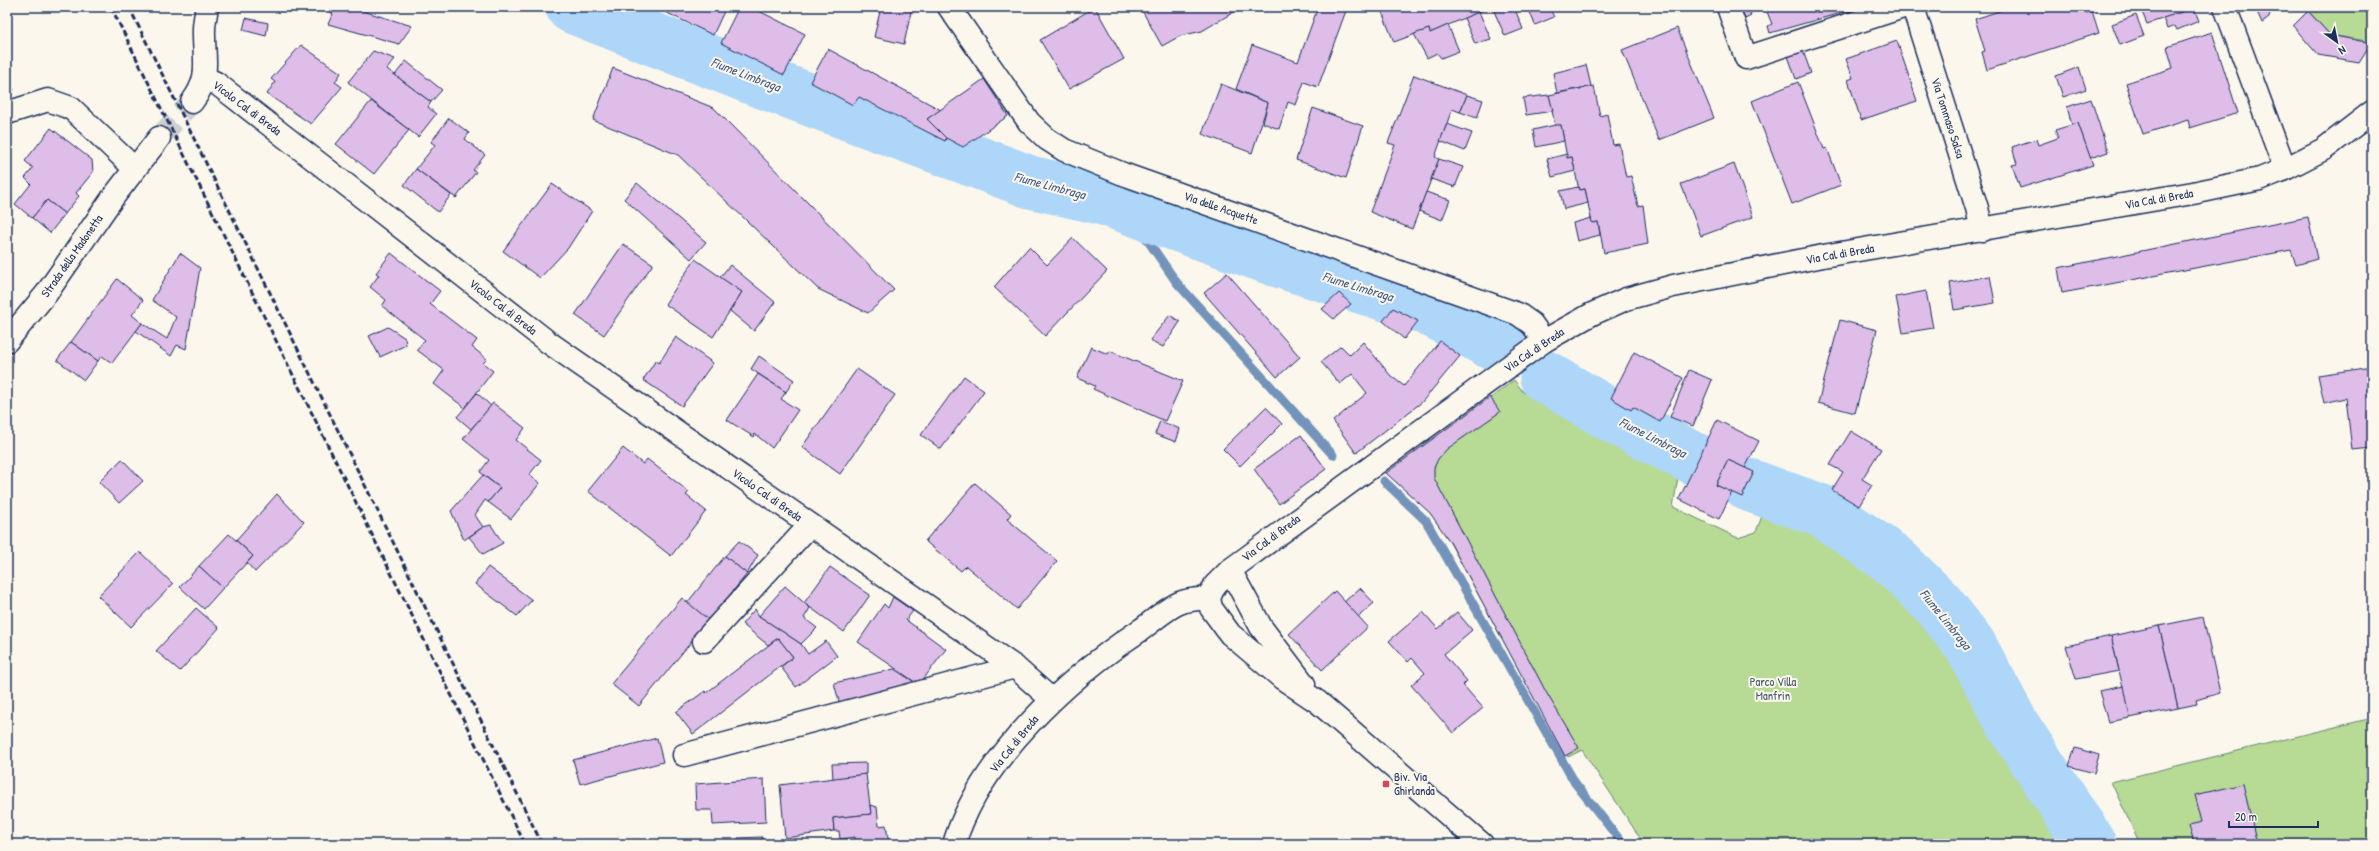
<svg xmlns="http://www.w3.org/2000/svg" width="2379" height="851" viewBox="0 0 2379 851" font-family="'Patrick Hand',sans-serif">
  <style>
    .green { fill: #b7da95; stroke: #69847a }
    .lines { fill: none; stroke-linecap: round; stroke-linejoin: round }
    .stream { stroke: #7393ba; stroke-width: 9 }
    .river { stroke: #add6f8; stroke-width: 53 }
    .building { fill: #debde9; stroke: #1b2f5e }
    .street-tunnel { stroke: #cecfd0; stroke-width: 22; stroke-dasharray: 22 11; stroke-linecap: butt }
    .street-casing { stroke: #1b2f5e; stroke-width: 25 }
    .secondary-casing { stroke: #1b2f5e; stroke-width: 25 }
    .street { stroke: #fbf7ec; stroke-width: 22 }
    .secondary { stroke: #fbf7ec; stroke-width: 22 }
    .rail { stroke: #1b2f5e; stroke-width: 3; stroke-dasharray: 6 3; stroke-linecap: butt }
    .poi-dot { fill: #d1495b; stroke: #fbf7ec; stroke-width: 1.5 }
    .labels { text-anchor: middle; stroke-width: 4; stroke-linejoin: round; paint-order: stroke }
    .street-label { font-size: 12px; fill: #1b2f5e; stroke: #fbf7ec }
    .park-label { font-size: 12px; fill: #425a6c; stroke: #fbf7ec }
    .poi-label { font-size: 12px; fill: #1b2f5e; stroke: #fbf7ec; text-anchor: start }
    .water-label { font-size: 13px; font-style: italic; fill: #405984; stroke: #fbf7ec }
  </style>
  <rect width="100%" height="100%" fill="#fbf7ec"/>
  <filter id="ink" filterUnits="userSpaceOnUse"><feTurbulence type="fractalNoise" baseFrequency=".025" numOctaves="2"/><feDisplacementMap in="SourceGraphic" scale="8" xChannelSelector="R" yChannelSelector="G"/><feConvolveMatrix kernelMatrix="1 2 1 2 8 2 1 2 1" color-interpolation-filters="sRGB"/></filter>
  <g filter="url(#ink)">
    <!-- green -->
    <g class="green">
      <path d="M 2305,7 L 2372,7 L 2372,42 L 2330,35 Z"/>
      <path d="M 1514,380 L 1524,393 L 1540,382 L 1679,471 L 1673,507 L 1738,538 L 1756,532 L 1766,505 L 1899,583 L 1961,674 L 2015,762 L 2073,844 L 1644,844 L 1582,750 L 1568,757 L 1433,512 L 1429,445 Z"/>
      <path d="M 2372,718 L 2372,844 L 2140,844 L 2111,782 Z"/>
    </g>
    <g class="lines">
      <!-- stream -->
      <g class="stream">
        <path d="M 1124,206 L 1177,283 L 1333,455"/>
        <path d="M 1384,481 L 1426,521 L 1575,783 L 1623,844"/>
      </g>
      <!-- river -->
      <g class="river">
        <path d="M 572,7 L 757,80 L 1030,182 L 1104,199 L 1278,261 L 1427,308 L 1506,351"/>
        <path d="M 1546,377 L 1617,419 L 1697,460"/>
        <path d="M 1749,485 L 1822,511 L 1892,559 L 1938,604 L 1970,645 L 2013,725 L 2090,844"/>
      </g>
    </g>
    <!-- building -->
    <g class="building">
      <path d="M 350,7 L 412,26 L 399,44 L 328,24 L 333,14 L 324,7 Z"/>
      <path d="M 665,7 L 726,7 L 713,35 L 663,11 Z"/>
      <path d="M 739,7 L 751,7 L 805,34 L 784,75 L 721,43 Z"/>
      <path d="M 881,7 L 912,7 L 904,44 L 874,37 Z"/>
      <path d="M 1095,7 L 1124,59 L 1069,89 L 1040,40 Z"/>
      <path d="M 1140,7 L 1242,7 L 1202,31 L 1180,36 L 1162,46 Z"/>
      <path d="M 1318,7 L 1347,8 L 1318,87 L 1304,82 L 1296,105 L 1288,102 L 1279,129 L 1263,123 L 1268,103 L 1236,89 L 1252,45 L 1298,62 Z"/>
      <path d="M 1380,7 L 1490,7 L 1430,33 L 1429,29 L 1394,42 Z"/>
      <path d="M 1504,7 L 1514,7 L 1523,29 L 1505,36 L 1494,11 Z"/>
      <path d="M 1528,7 L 1549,7 L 1554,17 L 1535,25 Z"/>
      <path d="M 1741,7 L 1862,7 L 1770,33 L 1768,26 L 1772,24 L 1765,7 L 1750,13 L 1751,16 L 1745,19 Z"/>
      <path d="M 2011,7 L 2085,7 L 2087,13 L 2092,11 L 2099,33 L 1987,70 L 1982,52 L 1985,51 L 1975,19 Z"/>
      <path d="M 2140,7 L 2194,7 L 2194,8 L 2147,24 Z"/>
      <path d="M 2255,7 L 2271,7 L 2269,18 L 2262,23 Z"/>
      <path d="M 2194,8 L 2199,21 L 2177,30 L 2175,26 L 2167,29 L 2163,18 Z"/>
      <path d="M 2308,11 L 2330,35 L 2371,43 L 2359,62 L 2318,55 L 2293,26 Z"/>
      <path d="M 1479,12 L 1491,39 L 1475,44 L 1464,18 Z"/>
      <path d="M 2136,15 L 2144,36 L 2120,45 L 2112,24 Z"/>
      <path d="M 246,18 L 268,23 L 266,36 L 243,30 Z"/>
      <path d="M 1448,25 L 1459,51 L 1441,58 L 1437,53 L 1427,58 L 1414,34 L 1429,29 L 1430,33 Z"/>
      <path d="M 1677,28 L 1714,118 L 1659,140 L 1622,50 Z"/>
      <path d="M 2212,32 L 2238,113 L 2190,128 L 2188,120 L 2143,134 L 2126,83 L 2173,68 L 2167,47 Z"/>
      <path d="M 1897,41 L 1917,101 L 1861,120 L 1848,80 L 1853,78 L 1846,59 Z"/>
      <path d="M 301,45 L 341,73 L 335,82 L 342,87 L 311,124 L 267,94 L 275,82 L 271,79 Z"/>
      <path d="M 828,49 L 941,110 L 927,119 L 946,138 L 945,141 L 859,97 L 853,105 L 810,82 Z"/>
      <path d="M 373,51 L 395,59 L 387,69 L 431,102 L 428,107 L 436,114 L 418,137 L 348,82 Z"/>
      <path d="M 1803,51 L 1811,73 L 1796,79 L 1788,56 Z"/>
      <path d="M 406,61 L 442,90 L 431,102 L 395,75 Z"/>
      <path d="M 1586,65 L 1591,86 L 1557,93 L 1553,73 Z"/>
      <path d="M 2079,67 L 2086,89 L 2063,97 L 2056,76 Z"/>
      <path d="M 613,68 L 714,108 L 894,290 L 868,313 L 818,289 L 678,155 L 593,120 Z"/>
      <path d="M 1414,75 L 1467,95 L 1460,112 L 1452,109 L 1435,157 L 1439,159 L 1412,229 L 1370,212 L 1395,145 L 1388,143 Z"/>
      <path d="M 984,79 L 1008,116 L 963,147 L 946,138 L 927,119 Z"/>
      <path d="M 7,81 L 14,90 L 7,95 Z"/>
      <path d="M 1798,82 L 1824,149 L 1827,148 L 1841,185 L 1792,204 L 1752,101 Z"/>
      <path d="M 1221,84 L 1268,103 L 1252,153 L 1202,134 Z"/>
      <path d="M 1594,86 L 1600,116 L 1607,114 L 1613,145 L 1619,144 L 1626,177 L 1631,176 L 1638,206 L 1643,205 L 1648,244 L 1604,253 L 1598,222 L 1592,223 L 1585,189 L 1579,190 L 1572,157 L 1567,158 L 1561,125 L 1555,126 L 1549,95 Z"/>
      <path d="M 1467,95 L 1483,100 L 1477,118 L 1460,112 Z"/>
      <path d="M 1549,95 L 1553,111 L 1526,115 L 1523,98 Z"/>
      <path d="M 2091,99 L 2108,152 L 2090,158 L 2078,123 L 2072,125 L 2067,107 Z"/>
      <path d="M 371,101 L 409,130 L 374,174 L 336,144 Z"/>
      <path d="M 1313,108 L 1363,126 L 1346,178 L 1296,160 Z"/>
      <path d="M 449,118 L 469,133 L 465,139 L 485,155 L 473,170 L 476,172 L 456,198 L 416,169 L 435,145 L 431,142 Z"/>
      <path d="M 2078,123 L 2093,165 L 2020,188 L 2012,165 L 2017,164 L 2012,147 L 2036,139 L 2038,145 L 2058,138 L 2055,130 Z"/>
      <path d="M 1447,124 L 1472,133 L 1465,151 L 1440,141 Z"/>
      <path d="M 1555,125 L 1561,125 L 1564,141 L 1536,147 L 1533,130 Z"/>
      <path d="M 51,128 L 92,160 L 93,172 L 76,193 L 79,196 L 65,214 L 47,200 L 32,218 L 15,204 L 31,184 L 25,178 L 33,168 L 25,161 Z"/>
      <path d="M 1567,154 L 1567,158 L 1572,157 L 1575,171 L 1552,177 L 1547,159 Z"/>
      <path d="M 1439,159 L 1463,167 L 1455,187 L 1431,179 Z"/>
      <path d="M 1734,164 L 1753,217 L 1701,236 L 1681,184 Z"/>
      <path d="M 416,169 L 451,195 L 438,212 L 404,185 Z"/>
      <path d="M 637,183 L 706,242 L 691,259 L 624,199 Z"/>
      <path d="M 552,184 L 592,211 L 568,248 L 540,278 L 503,251 Z"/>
      <path d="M 1578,187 L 1579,190 L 1585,189 L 1588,203 L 1564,209 L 1560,191 Z"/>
      <path d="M 1426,192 L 1450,200 L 1442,220 L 1419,211 Z"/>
      <path d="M 47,200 L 65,214 L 50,233 L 32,218 Z"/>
      <path d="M 2308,217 L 2317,259 L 2296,265 L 2291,250 L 2062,293 L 2058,268 Z"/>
      <path d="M 1591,218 L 1592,223 L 1598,222 L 1600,235 L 1577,241 L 1573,223 Z"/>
      <path d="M 1073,238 L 1107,271 L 1045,336 L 994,287 L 1029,247 L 1047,265 Z"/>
      <path d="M 623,244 L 653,264 L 604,335 L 575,315 Z"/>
      <path d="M 180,253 L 200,268 L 186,349 L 177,345 L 171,356 L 136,331 L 142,323 L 167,339 L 176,317 L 152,300 Z"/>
      <path d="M 391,253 L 440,291 L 430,304 L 477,340 L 472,347 L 487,359 L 483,363 L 493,371 L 465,408 L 434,384 L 444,370 L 417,350 L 425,340 L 382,306 L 386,300 L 370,287 L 379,275 L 376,273 Z"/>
      <path d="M 695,259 L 742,292 L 713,337 L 665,304 Z"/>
      <path d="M 730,265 L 775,302 L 754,331 L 730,311 L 742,292 L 720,277 Z"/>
      <path d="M 1227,273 L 1300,357 L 1277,377 L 1204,293 Z"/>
      <path d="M 1990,276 L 1995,303 L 1954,310 L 1950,283 Z"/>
      <path d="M 117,279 L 143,300 L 132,315 L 142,323 L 112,363 L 102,356 L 98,361 L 71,342 Z"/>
      <path d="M 1926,291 L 1933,328 L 1903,333 L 1896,297 Z"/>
      <path d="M 1339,293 L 1351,304 L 1334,319 L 1322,309 Z"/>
      <path d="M 1393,308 L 1418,321 L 1404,339 L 1383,321 Z"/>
      <path d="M 1170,315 L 1180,322 L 1163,347 L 1150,340 Z"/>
      <path d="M 1840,320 L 1877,330 L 1855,413 L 1818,403 Z"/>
      <path d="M 388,327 L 405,338 L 406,345 L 380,357 L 369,336 Z"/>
      <path d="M 676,337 L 713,363 L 682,406 L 643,380 L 656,360 L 659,363 Z"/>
      <path d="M 1440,341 L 1460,356 L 1422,402 L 1356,453 L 1333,421 L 1367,393 L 1352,374 L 1340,384 L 1321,362 L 1341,346 L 1350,355 L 1363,342 L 1391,376 L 1404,386 Z"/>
      <path d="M 71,342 L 98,361 L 84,380 L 57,360 Z"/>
      <path d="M 1091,347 L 1108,354 L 1110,351 L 1183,381 L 1165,421 L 1093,389 L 1095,386 L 1077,378 Z"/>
      <path d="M 1634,352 L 1683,378 L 1660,422 L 1633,407 L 1631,410 L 1611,398 Z"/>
      <path d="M 759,356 L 794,380 L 786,392 L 751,369 Z"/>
      <path d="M 2372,367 L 2372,448 L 2352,450 L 2346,398 L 2324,403 L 2318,375 Z"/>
      <path d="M 857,369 L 895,395 L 840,474 L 802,447 Z"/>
      <path d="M 1689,370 L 1712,380 L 1693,426 L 1670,417 Z"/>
      <path d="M 758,374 L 786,392 L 781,399 L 798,410 L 772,448 L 755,434 L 754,437 L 727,420 Z"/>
      <path d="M 964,376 L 984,391 L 941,449 L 921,435 Z"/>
      <path d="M 477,393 L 491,406 L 471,429 L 457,417 Z"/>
      <path d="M 1490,397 L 1500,412 L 1447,449 L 1438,459 L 1434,468 L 1434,478 L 1546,692 L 1579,748 L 1565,756 L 1450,542 L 1430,513 L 1386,473 Z"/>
      <path d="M 493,403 L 525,428 L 516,440 L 541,460 L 529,475 L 540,483 L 511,519 L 488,502 L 500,488 L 480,472 L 489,460 L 463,439 Z"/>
      <path d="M 1266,407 L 1282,424 L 1240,466 L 1223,449 Z"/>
      <path d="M 1717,420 L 1759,441 L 1745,468 L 1728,460 L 1716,485 L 1732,492 L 1719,519 L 1679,499 Z"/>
      <path d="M 1160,421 L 1180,429 L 1176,442 L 1155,434 Z"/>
      <path d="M 1851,431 L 1881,449 L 1862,479 L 1872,485 L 1859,506 L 1832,490 L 1843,472 L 1830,465 Z"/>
      <path d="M 1301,435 L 1326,469 L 1279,504 L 1254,469 Z"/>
      <path d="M 623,448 L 643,464 L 647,459 L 689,492 L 686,495 L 706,511 L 671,556 L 588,491 Z"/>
      <path d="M 122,459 L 143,481 L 119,503 L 99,482 Z"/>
      <path d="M 1728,460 L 1754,472 L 1742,497 L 1716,485 Z"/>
      <path d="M 483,475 L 500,488 L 488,502 L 485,500 L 475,515 L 483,527 L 464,540 L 451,511 Z"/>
      <path d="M 975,483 L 1011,514 L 1007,519 L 1057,561 L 1017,609 L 966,566 L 961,571 L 925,541 Z"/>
      <path d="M 277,494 L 304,522 L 255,572 L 247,563 L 253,556 L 236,540 Z"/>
      <path d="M 491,525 L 503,543 L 483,554 L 469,537 L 483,527 Z"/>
      <path d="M 229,534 L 253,556 L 223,588 L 199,566 Z"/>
      <path d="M 739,541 L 758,555 L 747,574 L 725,556 Z"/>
      <path d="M 140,552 L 173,584 L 131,627 L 98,596 Z"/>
      <path d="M 725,556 L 747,574 L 709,620 L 687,603 Z"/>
      <path d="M 199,566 L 223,588 L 204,609 L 180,587 Z"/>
      <path d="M 488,567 L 532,600 L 517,616 L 475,584 Z"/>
      <path d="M 830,567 L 870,595 L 844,632 L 804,603 Z"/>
      <path d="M 785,586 L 810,608 L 804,618 L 817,628 L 801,644 L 759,616 Z"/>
      <path d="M 1360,588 L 1374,603 L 1358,617 L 1344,602 Z"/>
      <path d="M 1335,591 L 1368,627 L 1322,670 L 1289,634 Z"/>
      <path d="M 893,597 L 913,611 L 906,620 L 946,649 L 919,685 L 858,642 L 884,604 L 888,608 Z"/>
      <path d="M 682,598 L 709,620 L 639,706 L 611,684 Z"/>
      <path d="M 196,608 L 219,628 L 180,671 L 156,651 Z"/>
      <path d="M 755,609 L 759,616 L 801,644 L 808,654 L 826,641 L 837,656 L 796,687 L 781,667 L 793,657 L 778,638 L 768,645 L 742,624 Z"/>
      <path d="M 1423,612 L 1438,629 L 1457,612 L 1472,630 L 1444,654 L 1467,681 L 1463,685 L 1483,708 L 1453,733 L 1411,685 L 1425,673 L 1412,658 L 1408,662 L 1389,641 Z"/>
      <path d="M 2203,617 L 2220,693 L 2196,700 L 2197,704 L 2178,708 L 2159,626 Z"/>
      <path d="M 2159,626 L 2178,708 L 2130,718 L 2111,636 Z"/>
      <path d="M 2111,636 L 2119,671 L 2076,679 L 2066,646 Z"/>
      <path d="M 778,638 L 793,657 L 693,734 L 676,712 L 705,691 L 706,693 Z"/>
      <path d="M 894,669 L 919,685 L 840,705 L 834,683 Z"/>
      <path d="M 2124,686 L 2130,718 L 2108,722 L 2099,691 Z"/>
      <path d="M 657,738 L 663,762 L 580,784 L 573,760 Z"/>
      <path d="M 2075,748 L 2099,755 L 2094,773 L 2069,766 Z"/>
      <path d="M 866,763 L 866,774 L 833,779 L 832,764 Z"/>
      <path d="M 866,774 L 871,814 L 833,818 L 834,831 L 785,838 L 780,785 Z"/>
      <path d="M 764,779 L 766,822 L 713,825 L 712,810 L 696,810 L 695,784 Z"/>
      <path d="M 2243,784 L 2257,844 L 2194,844 L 2189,825 L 2202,822 L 2195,795 Z"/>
      <path d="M 870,805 L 877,807 L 879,826 L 886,825 L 889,844 L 856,844 L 855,837 L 840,839 L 839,831 L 834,831 L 833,818 L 871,814 Z"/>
      <path d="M 762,837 L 762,844 L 739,844 L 738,838 Z"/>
    </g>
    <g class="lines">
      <!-- street-tunnel -->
      <path class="street-tunnel" d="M 159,138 L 192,102"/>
      <defs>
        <g id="street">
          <path d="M 949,7 L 1029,122 L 1047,139 L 1064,150 L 1123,174 L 1518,314 L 1532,324 L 1544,341"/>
          <path d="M 1728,7 L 1746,58 L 1903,7"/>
          <path d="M 1913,7 L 1977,208 L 1982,230"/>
          <path d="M 2225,7 L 2285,169"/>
          <path d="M 205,78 L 216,83 L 548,342 L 1015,667 L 1051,699"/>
          <path d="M 192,102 C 212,76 203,59 204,29 C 204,22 206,14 207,7"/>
          <path d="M 7,113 L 48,100 L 71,108 L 134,168"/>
          <path d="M 7,341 L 46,294 L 114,196 L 159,138"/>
          <path d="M 704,641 L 810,525"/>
          <path d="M 684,755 L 1015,667"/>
          <path d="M 954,844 C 981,757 1068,678 1142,629 C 1154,620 1168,607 1182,602 C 1190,599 1201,599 1209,598"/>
        </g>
        <g id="secondary">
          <path d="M 1230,570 L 1261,627 L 1304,684"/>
          <path d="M 1482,844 L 1318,702 L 1282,678 L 1230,634 L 1211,608 L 1209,598 L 1215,585 L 1230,570 L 1544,341 L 1592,314 L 1626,299 L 1673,286 L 1823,256 L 2193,193 L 2260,179 L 2285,169 L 2324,149 L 2372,112"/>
        </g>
      </defs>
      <!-- street casing -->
      <use href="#street" class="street-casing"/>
      <!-- secondary casing -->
      <use href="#secondary" class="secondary-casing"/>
      <!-- street -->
      <use href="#street" class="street"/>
      <!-- secondary -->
      <use href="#secondary" class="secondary"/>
      <!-- rail -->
      <g class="rail">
        <path d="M 111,7 L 525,844"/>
        <path d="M 129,7 L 542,844"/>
      </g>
    </g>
  </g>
  <!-- markers -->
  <rect class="poi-dot" x="1382" y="780" width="8" height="8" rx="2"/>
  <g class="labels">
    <!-- street labels -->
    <g class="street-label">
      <text transform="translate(247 108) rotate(37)" y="4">Vicolo Cal di Breda</text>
      <text transform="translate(1948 118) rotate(72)" y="4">Via Tommaso Salsa</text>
      <text transform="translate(2159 199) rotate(-10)" y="4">Via Cal di Breda</text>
      <text transform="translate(1221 208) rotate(19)" y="4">Via delle Acquette</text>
      <text transform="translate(1840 254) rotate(-10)" y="4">Via Cal di Breda</text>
      <text transform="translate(72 256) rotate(-55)" y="4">Strada della Madonetta</text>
      <text transform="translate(503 307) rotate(38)" y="4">Vicolo Cal di Breda</text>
      <text transform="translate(1534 350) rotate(-34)" y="4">Via Cal di Breda</text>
      <text transform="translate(767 495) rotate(35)" y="4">Vicolo Cal di Breda</text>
      <text transform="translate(1271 538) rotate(-37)" y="4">Via Cal di Breda</text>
      <text transform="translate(1014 744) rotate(-51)" y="4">Via Cal di Breda</text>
    </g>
    <!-- park labels -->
    <g class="park-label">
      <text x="1773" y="686">Parco Villa<tspan x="1773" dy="14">Manfrin</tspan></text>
    </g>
    <!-- poi labels -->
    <g class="poi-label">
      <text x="1394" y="781">Biv. Via<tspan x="1394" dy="14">Ghirlanda</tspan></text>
    </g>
    <!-- water labels -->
    <g class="water-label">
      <text transform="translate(746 74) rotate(21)" y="5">Fiume Limbraga</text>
      <text transform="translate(1050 185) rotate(15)" y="5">Fiume Limbraga</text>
      <text transform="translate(1358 286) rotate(17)" y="5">Fiume Limbraga</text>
      <text transform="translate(1653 437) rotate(27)" y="5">Fiume Limbraga</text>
      <text transform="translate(1946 619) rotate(51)" y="5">Fiume Limbraga</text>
    </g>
  </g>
  <!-- margin -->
  <rect width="2379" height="851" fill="none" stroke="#fbf7ec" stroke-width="24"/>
  <rect x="12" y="12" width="2355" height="827" fill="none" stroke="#1b2f5e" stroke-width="1.5" filter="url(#ink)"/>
  <!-- north arrow -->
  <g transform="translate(2337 42) rotate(147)" stroke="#fbf7ec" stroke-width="3" paint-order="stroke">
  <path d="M0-3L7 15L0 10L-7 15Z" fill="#1b2f5e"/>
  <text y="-6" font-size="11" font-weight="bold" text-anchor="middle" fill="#1b2f5e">N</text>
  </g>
  <!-- scale -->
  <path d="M2229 821v6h89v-6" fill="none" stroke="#1b2f5e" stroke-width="2"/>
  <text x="2235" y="821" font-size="12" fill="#1b2f5e" stroke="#fbf7ec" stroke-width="3" paint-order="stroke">20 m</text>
</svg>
